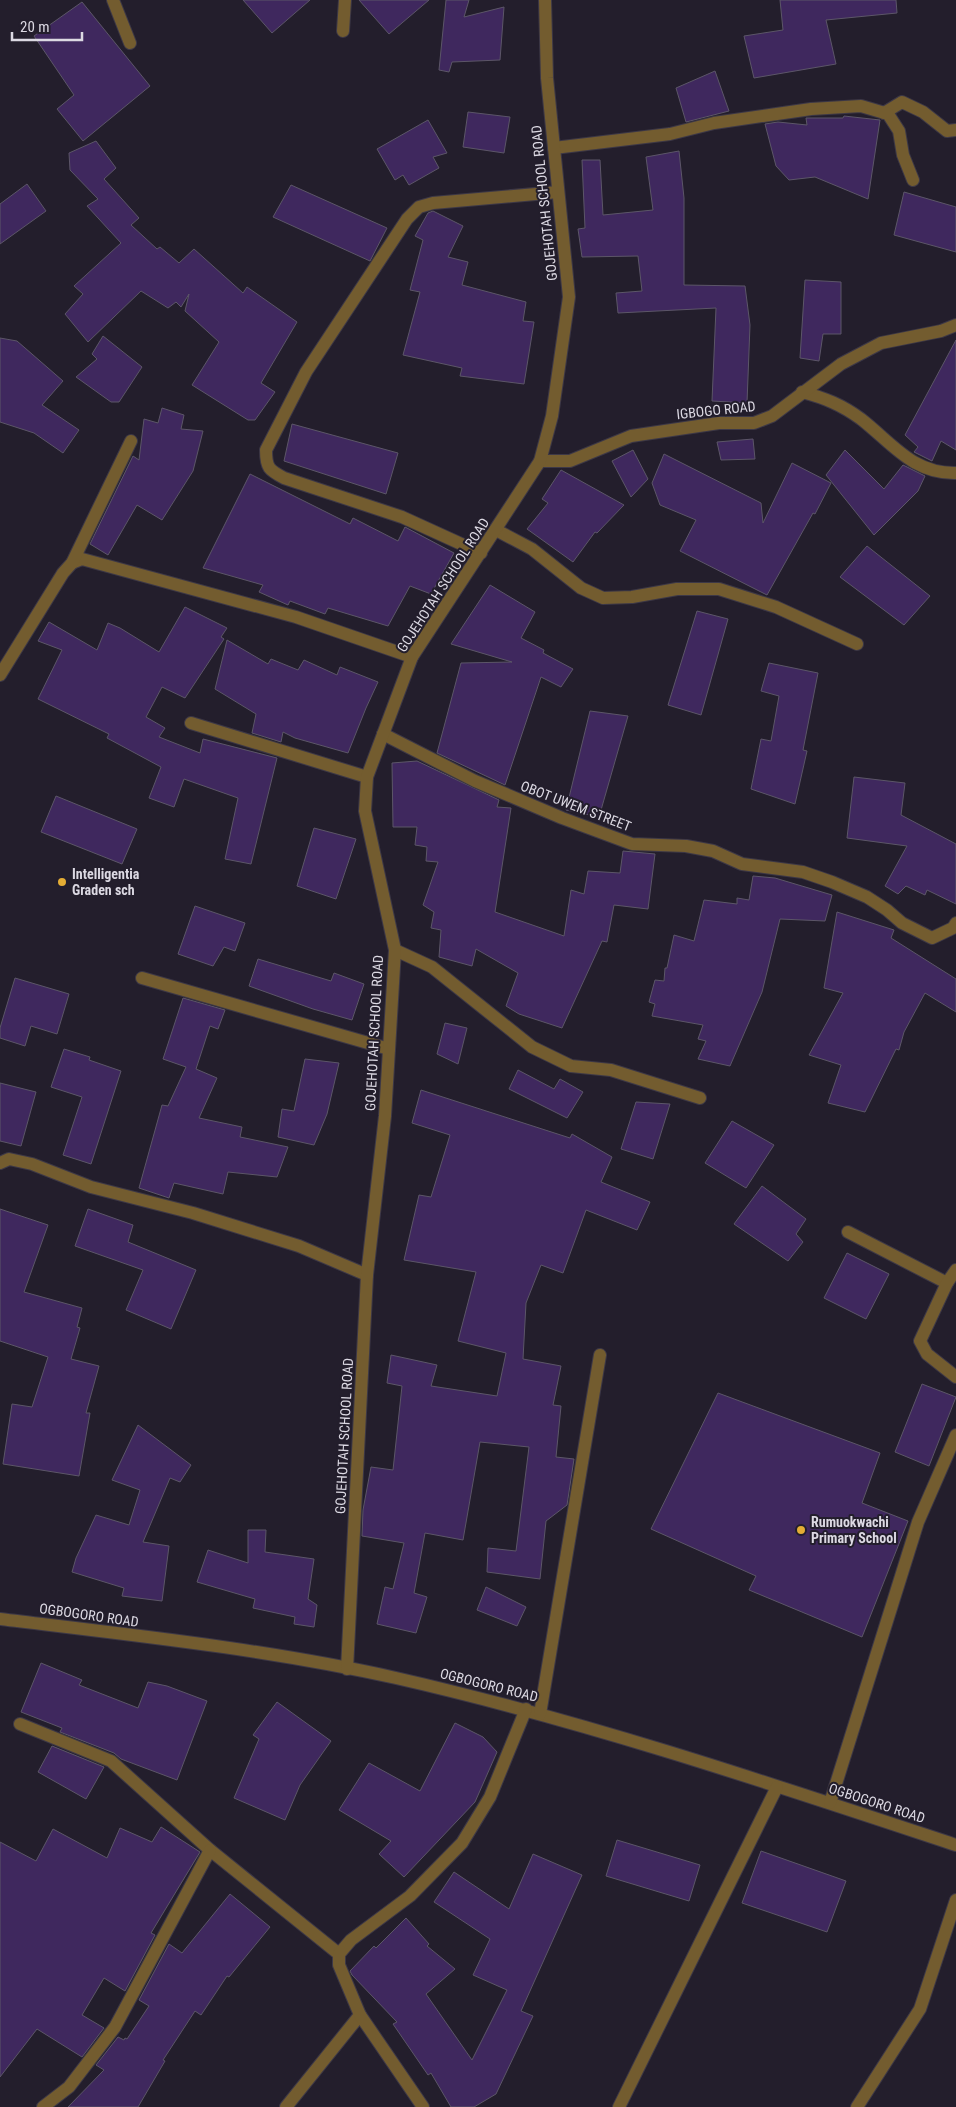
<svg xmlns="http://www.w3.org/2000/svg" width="956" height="2107" viewBox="0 0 956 2107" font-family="'Roboto Condensed',sans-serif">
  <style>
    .building { fill: #3f285e; stroke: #5c5668 }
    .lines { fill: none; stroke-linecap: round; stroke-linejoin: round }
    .minor-casing { stroke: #3d3846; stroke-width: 14 }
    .minor { stroke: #735c2f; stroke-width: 12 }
    .poi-dot { fill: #e4ad35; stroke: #231e2c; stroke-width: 2 }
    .labels { text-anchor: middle; stroke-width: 4; stroke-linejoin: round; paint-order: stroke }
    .street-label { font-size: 14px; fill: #dcd9e3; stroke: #231e2c }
    .poi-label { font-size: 14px; font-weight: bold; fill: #dcd9e3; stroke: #231e2c; text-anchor: start }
  </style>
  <rect width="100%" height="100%" fill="#231e2c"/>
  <!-- building -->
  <g class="building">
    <path d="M 243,0 L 310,0 L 272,33 Z"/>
    <path d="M 359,0 L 429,0 L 389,34 Z"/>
    <path d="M 446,0 L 469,0 L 464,17 L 504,7 L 500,60 L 452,62 L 449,72 L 439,70 Z"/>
    <path d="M 780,0 L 896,0 L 897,13 L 826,20 L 836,64 L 754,78 L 744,36 L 783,30 Z"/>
    <path d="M 82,2 L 150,86 L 83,141 L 57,109 L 74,95 L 34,36 Z"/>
    <path d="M 715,71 L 729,111 L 686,122 L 676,88 Z"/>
    <path d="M 468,112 L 510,117 L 504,153 L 463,147 Z"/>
    <path d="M 844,116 L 880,120 L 868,199 L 815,177 L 789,180 L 776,166 L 765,124 L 778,122 L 807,125 L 806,118 L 843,118 Z"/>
    <path d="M 428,120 L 447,153 L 433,157 L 439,168 L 409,185 L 403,175 L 395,180 L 377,149 Z"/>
    <path d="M 96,141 L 116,168 L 104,179 L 139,218 L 131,225 L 157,249 L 160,247 L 179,263 L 194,249 L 243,293 L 247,287 L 297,322 L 261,383 L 275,392 L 255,420 L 248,420 L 192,385 L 219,342 L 185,311 L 189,294 L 181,307 L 176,302 L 168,308 L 141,291 L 88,342 L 65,314 L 83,294 L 74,286 L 121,243 L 87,206 L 98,199 L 70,170 L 69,153 Z"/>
    <path d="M 679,151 L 684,198 L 684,285 L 745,286 L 750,325 L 747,403 L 712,401 L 716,308 L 618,313 L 616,293 L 642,291 L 638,256 L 582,257 L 578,229 L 585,228 L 582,160 L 600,160 L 603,215 L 653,210 L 646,157 Z"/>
    <path d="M 27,184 L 46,211 L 0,244 L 0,204 Z"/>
    <path d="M 291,185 L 387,228 L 370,261 L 273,217 Z"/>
    <path d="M 904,192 L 956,207 L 956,252 L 894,235 Z"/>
    <path d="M 433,211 L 463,226 L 448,257 L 468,262 L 462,285 L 526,302 L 523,321 L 534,322 L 524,384 L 460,376 L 462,368 L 403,355 L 420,292 L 410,290 L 423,240 L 415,236 L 428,213 Z"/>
    <path d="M 805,280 L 841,282 L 841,334 L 823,334 L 819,361 L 800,358 Z"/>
    <path d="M 103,336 L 142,367 L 119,402 L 111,402 L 76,377 L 97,359 L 92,354 Z"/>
    <path d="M 0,338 L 17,341 L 63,381 L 42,405 L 79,430 L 63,453 L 34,433 L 0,422 Z"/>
    <path d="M 956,340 L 956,450 L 941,441 L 932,461 L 914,452 L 918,447 L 905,435 Z"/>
    <path d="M 162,408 L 184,415 L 181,429 L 203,431 L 193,471 L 162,520 L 137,505 L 108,555 L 90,544 L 133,456 L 139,460 L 144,419 L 158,423 Z"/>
    <path d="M 292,424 L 398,453 L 386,494 L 284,461 Z"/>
    <path d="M 753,439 L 755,459 L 721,460 L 717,442 Z"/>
    <path d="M 633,450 L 648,479 L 631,497 L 612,461 Z"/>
    <path d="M 845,450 L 884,489 L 903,465 L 925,476 L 918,491 L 874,535 L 826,475 Z"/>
    <path d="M 664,454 L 761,503 L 763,523 L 792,463 L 831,483 L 815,514 L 813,513 L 767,595 L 680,551 L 696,520 L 660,505 L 652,483 Z"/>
    <path d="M 561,470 L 624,505 L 597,533 L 595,532 L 573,562 L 527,529 L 548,503 L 542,499 Z"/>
    <path d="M 250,474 L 350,524 L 353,518 L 398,541 L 405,527 L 454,553 L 431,594 L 410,586 L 388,626 L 328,608 L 325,614 L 290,601 L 288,605 L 259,592 L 263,585 L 203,568 Z"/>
    <path d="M 867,546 L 930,596 L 904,625 L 840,577 Z"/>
    <path d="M 490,585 L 535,612 L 521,638 L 544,650 L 543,653 L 573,669 L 561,687 L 541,677 L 505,785 L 437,753 L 461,663 L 512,662 L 451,644 Z"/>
    <path d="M 185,607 L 227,628 L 221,637 L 224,639 L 185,698 L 162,687 L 146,717 L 165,728 L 159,737 L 200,753 L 203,739 L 277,758 L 251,864 L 225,859 L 238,798 L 184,779 L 174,807 L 149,798 L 161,767 L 107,738 L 109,734 L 38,699 L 62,650 L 38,641 L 49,622 L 97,650 L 108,623 L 120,628 L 159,652 Z"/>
    <path d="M 697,611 L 728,619 L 701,715 L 668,705 Z"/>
    <path d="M 227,640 L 268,664 L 271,659 L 298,670 L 304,660 L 337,675 L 340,667 L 378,682 L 366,708 L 348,753 L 295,738 L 283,732 L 281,742 L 252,733 L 256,714 L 215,689 Z"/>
    <path d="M 769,663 L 818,673 L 803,750 L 807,751 L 795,804 L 751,789 L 761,739 L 771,741 L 779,696 L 761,691 Z"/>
    <path d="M 590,711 L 628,716 L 599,817 L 566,810 Z"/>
    <path d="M 417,761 L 499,800 L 497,807 L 511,808 L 495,912 L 564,936 L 571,890 L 584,894 L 588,871 L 620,873 L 623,851 L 655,854 L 648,909 L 614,905 L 607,942 L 602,941 L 562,1028 L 519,1014 L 506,1006 L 518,973 L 476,949 L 472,966 L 439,957 L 441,930 L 431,928 L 434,912 L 423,905 L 438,862 L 426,861 L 427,847 L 415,845 L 417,827 L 393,827 L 392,763 Z"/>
    <path d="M 854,777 L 905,783 L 901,815 L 956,844 L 956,904 L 927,890 L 925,895 L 906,886 L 898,894 L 885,886 L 907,846 L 847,838 Z"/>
    <path d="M 56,796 L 137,829 L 122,864 L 41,832 Z"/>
    <path d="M 314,828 L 356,839 L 336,899 L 297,886 Z"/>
    <path d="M 753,876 L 775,878 L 832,895 L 825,921 L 780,919 L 762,992 L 730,1066 L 698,1059 L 706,1041 L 698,1039 L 703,1025 L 652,1016 L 655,1004 L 649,1002 L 655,980 L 664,981 L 665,968 L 667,968 L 674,935 L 694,941 L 704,900 L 737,904 L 737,898 L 749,900 Z"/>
    <path d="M 195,906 L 245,923 L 235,951 L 224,947 L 213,966 L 178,954 Z"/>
    <path d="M 837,912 L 894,930 L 891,938 L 956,979 L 956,1012 L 925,993 L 904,1032 L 899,1050 L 896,1049 L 865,1112 L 828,1103 L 841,1065 L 809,1055 L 843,993 L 824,988 Z"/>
    <path d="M 258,959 L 331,981 L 334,973 L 364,984 L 352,1020 L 313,1009 L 249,986 Z"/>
    <path d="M 15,978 L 69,994 L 57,1034 L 31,1026 L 25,1046 L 0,1038 L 0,1028 Z"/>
    <path d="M 183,998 L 225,1010 L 218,1029 L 210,1026 L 196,1069 L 217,1078 L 199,1118 L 242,1127 L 240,1137 L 288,1147 L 277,1177 L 228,1172 L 223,1194 L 174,1183 L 169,1198 L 139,1188 L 162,1105 L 168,1106 L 186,1067 L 163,1059 Z"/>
    <path d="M 445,1023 L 467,1028 L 458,1064 L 437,1054 Z"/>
    <path d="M 64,1049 L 90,1057 L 89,1060 L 121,1071 L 91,1164 L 63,1155 L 82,1097 L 51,1087 Z"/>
    <path d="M 305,1059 L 339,1063 L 327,1114 L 314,1145 L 278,1137 L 282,1109 L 294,1111 Z"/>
    <path d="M 518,1070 L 554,1089 L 560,1079 L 583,1092 L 567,1118 L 509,1089 Z"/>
    <path d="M 0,1083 L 36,1092 L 21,1146 L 0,1141 Z"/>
    <path d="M 421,1090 L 570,1138 L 572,1134 L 612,1157 L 601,1182 L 650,1202 L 637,1230 L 586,1210 L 563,1273 L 541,1265 L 526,1303 L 523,1359 L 561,1366 L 553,1405 L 561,1406 L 556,1457 L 574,1459 L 567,1505 L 546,1521 L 540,1579 L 487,1572 L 488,1548 L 516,1551 L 529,1447 L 480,1442 L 463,1540 L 425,1533 L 414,1593 L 427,1597 L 416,1633 L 377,1624 L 385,1587 L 393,1589 L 404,1543 L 362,1536 L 363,1510 L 371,1467 L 393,1470 L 402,1386 L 387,1383 L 391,1355 L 437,1365 L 431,1386 L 497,1396 L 506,1353 L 458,1341 L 476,1272 L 404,1260 L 419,1195 L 431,1197 L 450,1135 L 412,1123 Z"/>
    <path d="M 636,1102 L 670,1104 L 653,1159 L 621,1149 Z"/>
    <path d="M 732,1121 L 774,1145 L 746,1188 L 705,1163 Z"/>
    <path d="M 762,1186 L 806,1219 L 796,1234 L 803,1242 L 788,1261 L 734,1224 Z"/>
    <path d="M 0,1209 L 48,1225 L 24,1292 L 82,1308 L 77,1327 L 80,1328 L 71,1359 L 99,1366 L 86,1413 L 90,1413 L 79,1476 L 3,1464 L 12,1404 L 32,1407 L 48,1357 L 0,1341 Z"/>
    <path d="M 88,1209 L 133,1225 L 128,1242 L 196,1270 L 171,1329 L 126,1310 L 143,1270 L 75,1246 Z"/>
    <path d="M 847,1253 L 889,1274 L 866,1319 L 824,1298 Z"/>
    <path d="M 922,1384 L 956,1397 L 929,1466 L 895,1452 Z"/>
    <path d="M 718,1393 L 880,1453 L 862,1503 L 908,1521 L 862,1637 L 749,1590 L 756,1576 L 651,1529 Z"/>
    <path d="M 138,1425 L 191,1465 L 180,1482 L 170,1478 L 143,1542 L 169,1546 L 162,1601 L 122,1596 L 124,1588 L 72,1572 L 76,1558 L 96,1515 L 129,1525 L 140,1490 L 112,1480 Z"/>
    <path d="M 248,1530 L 266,1530 L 265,1552 L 314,1559 L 308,1599 L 317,1605 L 314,1627 L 294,1624 L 295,1617 L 253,1608 L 255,1599 L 197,1582 L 208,1550 L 248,1563 Z"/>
    <path d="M 486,1587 L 526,1607 L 517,1626 L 477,1610 Z"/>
    <path d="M 41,1663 L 82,1680 L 79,1685 L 138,1708 L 148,1682 L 167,1686 L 207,1701 L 177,1780 L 121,1759 L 114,1753 L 60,1732 L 62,1728 L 21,1712 Z"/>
    <path d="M 277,1702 L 331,1741 L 300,1785 L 285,1820 L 234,1798 L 259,1739 L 253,1735 Z"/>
    <path d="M 455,1723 L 483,1737 L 497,1752 L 475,1802 L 404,1877 L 379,1854 L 391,1841 L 339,1810 L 369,1763 L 420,1791 Z"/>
    <path d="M 52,1746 L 104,1767 L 86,1799 L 38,1772 Z"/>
    <path d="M 161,1827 L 200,1852 L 151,1933 L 155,1935 L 125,1991 L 104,1978 L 82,2015 L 104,2028 L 82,2057 L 37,2029 L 0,2077 L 0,1842 L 36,1861 L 53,1829 L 107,1858 L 120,1828 L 152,1842 Z"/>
    <path d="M 617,1840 L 700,1865 L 689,1901 L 606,1876 Z"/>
    <path d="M 761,1851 L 846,1881 L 827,1932 L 742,1903 Z"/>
    <path d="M 533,1854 L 582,1875 L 521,2011 L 533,2016 L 496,2094 L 474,2107 L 451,2107 L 431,2073 L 428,2075 L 393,2024 L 397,2022 L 352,1975 L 350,1971 L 374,1946 L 376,1948 L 406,1918 L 429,1944 L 427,1946 L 455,1969 L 426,1994 L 472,2060 L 507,1990 L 473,1975 L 490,1939 L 434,1902 L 454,1872 L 509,1909 Z"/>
    <path d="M 230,1894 L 270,1927 L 229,1977 L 227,1976 L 201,2015 L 195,2011 L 163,2060 L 165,2061 L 138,2107 L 68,2107 L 104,2070 L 96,2065 L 118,2037 L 124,2040 L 125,2038 L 127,2039 L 149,2006 L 139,2000 L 169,1944 L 182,1953 Z"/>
  </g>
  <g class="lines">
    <defs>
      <g id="minor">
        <path d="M 113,0 L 130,43"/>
        <path d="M 343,31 L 345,0"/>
        <path d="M 884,113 L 902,102 L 923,112 L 947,131 L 956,130"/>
        <path d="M 554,148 L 670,134 L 714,123 L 811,109 L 861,106 L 888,114 L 899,131 L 903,155 L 913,180"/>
        <path d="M 802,392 C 825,398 842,405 861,419 C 893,444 913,474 956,473"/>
        <path d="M 540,461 L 570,461 L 631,436 L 719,423 L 754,423 L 772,416 L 841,364 L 881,343 L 941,331 L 956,325"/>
        <path d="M 496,530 L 532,549 L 581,588 L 603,598 L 632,597 L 677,589 L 719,589 L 776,607 L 857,644"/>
        <path d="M 481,553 L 402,517 L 284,478 C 269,470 266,468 266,450 L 306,372 L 407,219 L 419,207 L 433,203 L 558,192"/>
        <path d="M 72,563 L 82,559 L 296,617 L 412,657"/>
        <path d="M 0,675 L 63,573 L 72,563 L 131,441"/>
        <path d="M 191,723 L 367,777"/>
        <path d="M 383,734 L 475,781 L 562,818 L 632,844 L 686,846 L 713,851 L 742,864 L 803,872 L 832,882 L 867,897 L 887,910 L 902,923 L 932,938 L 953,928 L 956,923"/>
        <path d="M 395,950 L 432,967 L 532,1047 L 571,1066 L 611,1070 L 700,1098"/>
        <path d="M 142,978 L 389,1049"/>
        <path d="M 0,1163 L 9,1159 L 32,1164 L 91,1187 L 193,1213 L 299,1246 L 367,1275"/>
        <path d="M 848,1232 L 947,1283"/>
        <path d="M 956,1270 L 947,1283 L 920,1341 L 927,1354 L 956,1377"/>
        <path d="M 0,1619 C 132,1635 266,1649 396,1678 C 585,1721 772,1784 956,1845"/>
        <path d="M 347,1669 L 367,1275 L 385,1116 L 395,950 L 365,811 L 367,777 L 412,657 L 540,461 L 552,416 L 569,297 L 547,78 L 545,0"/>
        <path d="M 540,1714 L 600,1355"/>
        <path d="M 20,1724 L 111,1761 L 210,1850 L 339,1954"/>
        <path d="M 830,1803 L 918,1522 L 956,1435"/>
        <path d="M 43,2107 L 69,2087 L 115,2027 L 210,1850"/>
        <path d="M 286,2107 L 360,2015"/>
        <path d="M 423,2107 L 360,2015 L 339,1965 L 339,1954 L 351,1940 L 410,1896 L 462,1843 L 490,1797 L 526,1709"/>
        <path d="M 619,2107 L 777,1787"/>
        <path d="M 857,2107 L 920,2009 L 956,1900"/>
      </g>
    </defs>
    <!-- minor casing -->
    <use href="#minor" class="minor-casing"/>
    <!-- minor -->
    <use href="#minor" class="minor"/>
  </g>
  <!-- markers -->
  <g class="poi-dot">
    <circle cx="62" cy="882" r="5"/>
    <circle cx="801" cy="1530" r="5"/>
  </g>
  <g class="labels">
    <!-- street labels -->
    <g class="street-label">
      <text transform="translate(544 203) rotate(-96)" y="5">GOJEHOTAH SCHOOL ROAD</text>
      <text transform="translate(716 410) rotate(-6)" y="5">IGBOGO ROAD</text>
      <text transform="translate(443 585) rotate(-57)" y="5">GOJEHOTAH SCHOOL ROAD</text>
      <text transform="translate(576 806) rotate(21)" y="5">OBOT UWEM STREET</text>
      <text transform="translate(374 1033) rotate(-87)" y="5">GOJEHOTAH SCHOOL ROAD</text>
      <text transform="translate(344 1436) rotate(-87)" y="5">GOJEHOTAH SCHOOL ROAD</text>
      <text transform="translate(89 1615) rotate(8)" y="5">OGBOGORO ROAD</text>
      <text transform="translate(489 1685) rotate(14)" y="5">OGBOGORO ROAD</text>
      <text transform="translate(877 1803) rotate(18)" y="5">OGBOGORO ROAD</text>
    </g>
    <!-- poi labels -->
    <g class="poi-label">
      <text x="72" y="879">Intelligentia<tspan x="72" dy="16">Graden sch</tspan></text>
      <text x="811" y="1527">Rumuokwachi<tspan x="811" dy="16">Primary School</tspan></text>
    </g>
  </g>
  <!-- scale -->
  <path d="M12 32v8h70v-8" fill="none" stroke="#dcd9e3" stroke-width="2.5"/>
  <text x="20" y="32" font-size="15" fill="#dcd9e3" stroke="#231e2c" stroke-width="4" paint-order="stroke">20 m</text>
</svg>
